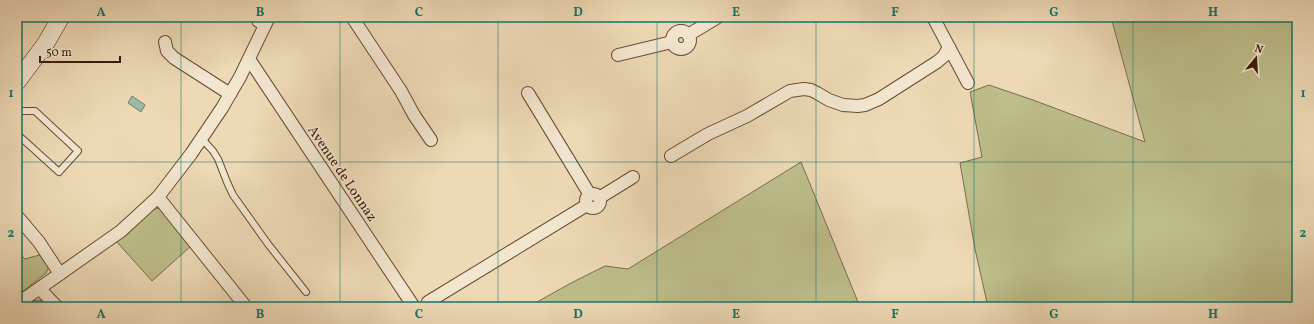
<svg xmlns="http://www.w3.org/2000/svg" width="1314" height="324" viewBox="0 0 1314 324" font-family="Vollkorn,serif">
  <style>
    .green { fill: #bdbe8a; stroke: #7c6c4c }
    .water { fill: #9abba7; stroke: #747b69 }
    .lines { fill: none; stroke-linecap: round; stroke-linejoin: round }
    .lane-casing { stroke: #684a37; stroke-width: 8 }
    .street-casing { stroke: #684a37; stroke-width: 14 }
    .secondary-casing { stroke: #3b1b0d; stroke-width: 18 }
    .lane { stroke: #f3e6cf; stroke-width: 6 }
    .street { stroke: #f3e6cf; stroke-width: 12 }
    .secondary { stroke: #f3e6cf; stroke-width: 17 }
    .grid { fill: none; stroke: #0f766e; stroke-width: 1; stroke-opacity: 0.55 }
    .labels { text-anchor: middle; stroke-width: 3; stroke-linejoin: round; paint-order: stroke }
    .street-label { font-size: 14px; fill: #3b1b0d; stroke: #f3e6cf }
    .neatline { fill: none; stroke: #0f766e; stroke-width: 1.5 }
    .grid-label { font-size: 13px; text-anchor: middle; font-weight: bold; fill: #0f766e }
  </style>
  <rect width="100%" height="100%" fill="#edd9b5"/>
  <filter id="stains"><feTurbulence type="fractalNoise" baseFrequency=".005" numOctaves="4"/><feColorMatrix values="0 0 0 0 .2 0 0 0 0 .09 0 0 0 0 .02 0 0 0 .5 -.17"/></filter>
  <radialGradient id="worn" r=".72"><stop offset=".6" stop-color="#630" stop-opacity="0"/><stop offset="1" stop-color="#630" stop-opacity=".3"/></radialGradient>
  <!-- green -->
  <g class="green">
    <path d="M 1111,17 L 1297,17 L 1297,307 L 988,307 L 975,249 L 960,163 L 982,157 L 970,92 L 989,85 L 1033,100 L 1145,142 Z"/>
    <path d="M 801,162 L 860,307 L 528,307 L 571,283 L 605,266 L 628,269 Z"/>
    <path d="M 155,208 L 161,209 L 191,246 L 152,281 L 116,241 Z"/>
    <path d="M 17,251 L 25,259 L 43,254 L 50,265 L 46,273 L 17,296 Z"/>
    <path d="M 39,300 L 45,302 L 50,307 L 22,307 L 32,301 Z"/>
  </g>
  <!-- water -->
  <path class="water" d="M 132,96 L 145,105 L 141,112 L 128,103 Z"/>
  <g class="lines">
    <defs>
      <g id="lane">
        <path d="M 254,17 L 256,23 L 264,28"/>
        <path d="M 17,111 L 35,111 L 78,151 L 59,172 L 17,134"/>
        <path d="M 202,139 L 213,151 L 218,159 L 227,182 L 233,195 L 268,244 L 306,292"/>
      </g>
      <g id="street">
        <path d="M 352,17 L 401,91 L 414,115 L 431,140"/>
        <path d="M 933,17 L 968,83"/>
        <circle cx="681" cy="40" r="9"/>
        <path d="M 688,35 L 718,17"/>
        <path d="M 165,42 L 167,51 L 174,58 L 230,94"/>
        <path d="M 618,55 L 672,42"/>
        <path d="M 249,59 L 414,307"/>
        <path d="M 528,93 L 590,195"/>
        <path d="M 671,156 L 708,134 L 747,116 L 790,91 L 804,89 L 811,90 L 817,93 L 829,100 L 843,105 L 858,106 L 865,105 L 879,99 L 937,62 L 944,56 L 949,47"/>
        <circle cx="593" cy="201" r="7"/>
        <path d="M 158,197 L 246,307"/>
        <path d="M 599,198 L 633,177"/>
        <path d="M 17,216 L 39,242 L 60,274"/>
        <path d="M 40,289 L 57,307"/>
        <path d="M 428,302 L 587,205"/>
        <path d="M 17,304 L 121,231 L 158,197 L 191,154 L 222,108 L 240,77 L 269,17"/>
      </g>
      <path id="secondary" d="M 17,82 L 46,43 L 61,17"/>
    </defs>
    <!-- lane casing -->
    <use href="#lane" class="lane-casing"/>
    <!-- street casing -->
    <use href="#street" class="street-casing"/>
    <!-- secondary casing -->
    <use href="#secondary" class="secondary-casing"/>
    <!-- lane -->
    <use href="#lane" class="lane"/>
    <!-- street -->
    <use href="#street" class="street"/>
    <!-- secondary -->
    <use href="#secondary" class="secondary"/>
  </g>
  <!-- grid -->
  <path class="grid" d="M 181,17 L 181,307M 340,17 L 340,307M 498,17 L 498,307M 657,17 L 657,307M 816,17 L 816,307M 974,17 L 974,307M 1133,17 L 1133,307M 17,162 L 1297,162"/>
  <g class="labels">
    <!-- street labels -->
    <g class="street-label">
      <text transform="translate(343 173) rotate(56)" y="5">Avenue de Lonnaz</text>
    </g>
  </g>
  <!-- margin -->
  <rect width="1314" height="324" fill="none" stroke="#edd9b5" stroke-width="44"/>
  <!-- north arrow -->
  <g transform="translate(1256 58) rotate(18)" stroke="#f3e6cf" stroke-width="3" paint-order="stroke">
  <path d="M0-3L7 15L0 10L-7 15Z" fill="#3b1b0d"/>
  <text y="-6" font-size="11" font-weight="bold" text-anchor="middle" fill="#3b1b0d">N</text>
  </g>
  <!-- scale -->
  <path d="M40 56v6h80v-6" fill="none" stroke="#3b1b0d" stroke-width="2"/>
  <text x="46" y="56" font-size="12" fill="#3b1b0d" stroke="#f3e6cf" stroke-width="3" paint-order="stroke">50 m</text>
  <rect x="22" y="22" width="1270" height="280" class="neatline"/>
  <g class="grid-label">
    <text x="101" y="16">A</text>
    <text x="260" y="16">B</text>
    <text x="419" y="16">C</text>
    <text x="578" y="16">D</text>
    <text x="736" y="16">E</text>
    <text x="895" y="16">F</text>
    <text x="1054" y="16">G</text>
    <text x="1213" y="16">H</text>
    <text x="11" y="97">1</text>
    <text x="1303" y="97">1</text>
    <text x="11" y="237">2</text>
    <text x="1303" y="237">2</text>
    <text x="101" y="318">A</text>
    <text x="260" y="318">B</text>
    <text x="419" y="318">C</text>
    <text x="578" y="318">D</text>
    <text x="736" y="318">E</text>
    <text x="895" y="318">F</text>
    <text x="1054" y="318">G</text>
    <text x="1213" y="318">H</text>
  </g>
  <rect width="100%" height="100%" filter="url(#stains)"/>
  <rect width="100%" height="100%" fill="url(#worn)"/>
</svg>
